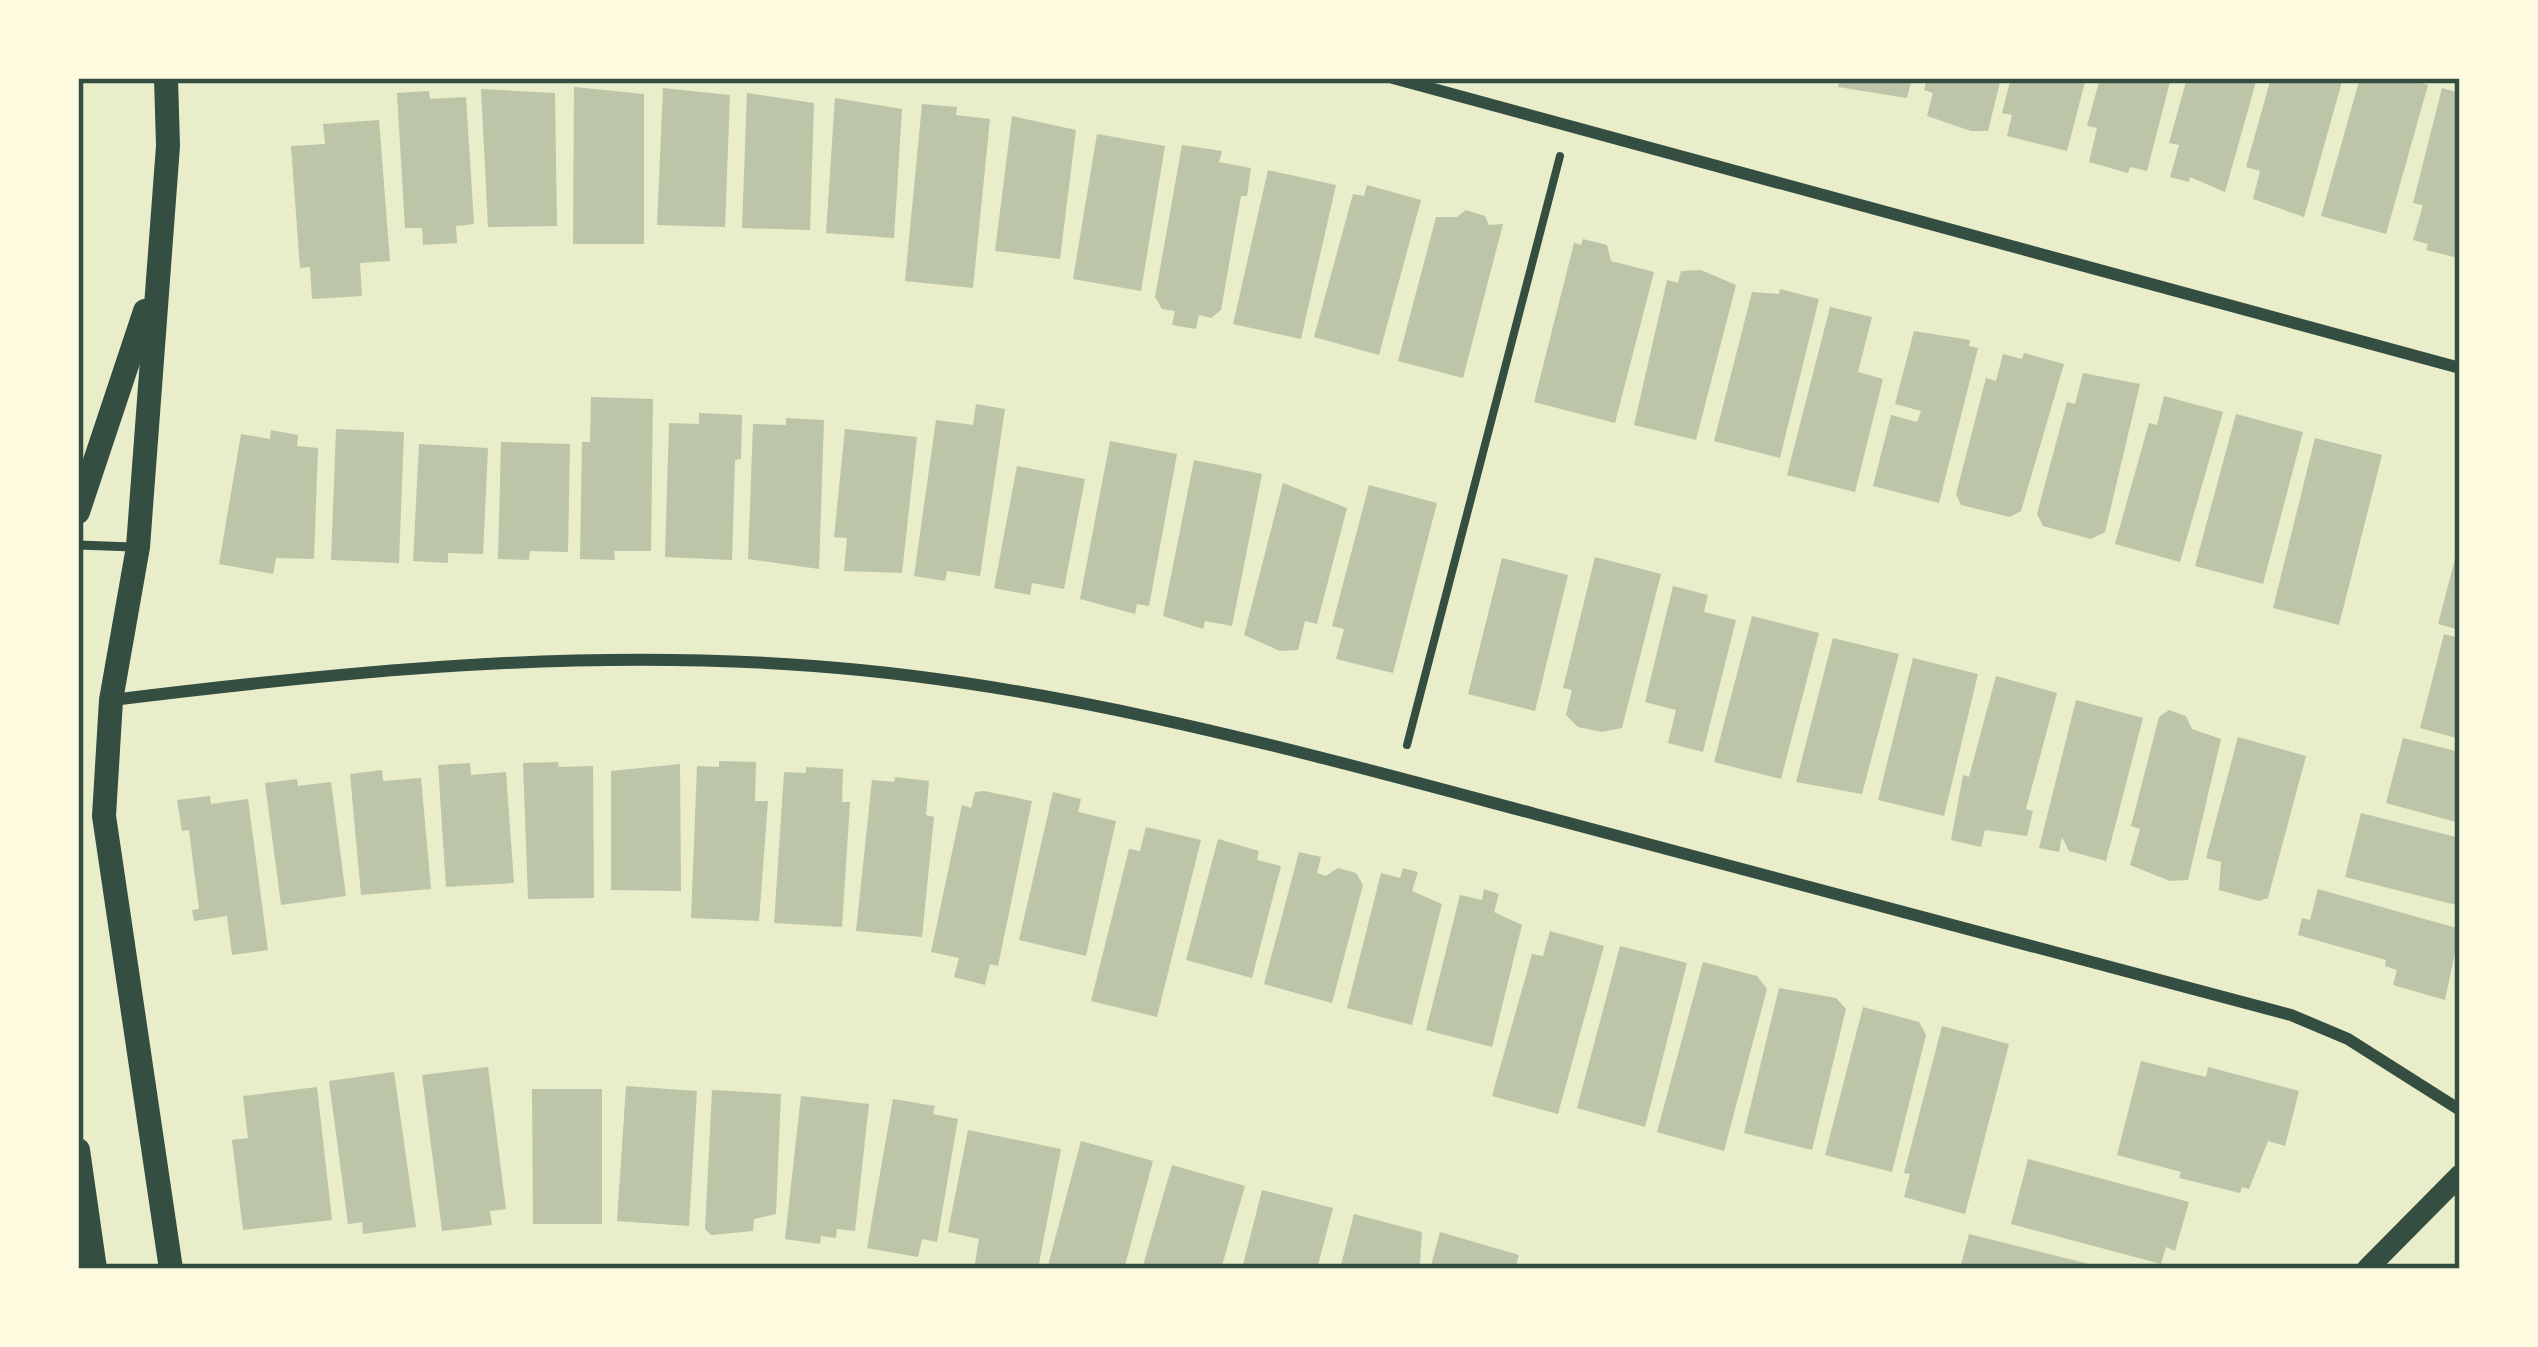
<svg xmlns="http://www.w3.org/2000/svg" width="2538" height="1347" viewBox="0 0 2538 1347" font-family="'Titillium Web',sans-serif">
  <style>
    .building { fill: #bcc5a7 }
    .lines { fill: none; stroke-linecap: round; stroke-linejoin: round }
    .path { stroke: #344e41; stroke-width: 8 }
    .service { stroke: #344e41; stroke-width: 9 }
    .minor { stroke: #344e41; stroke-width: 12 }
    .tertiary { stroke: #344e41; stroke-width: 21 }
    .secondary { stroke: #344e41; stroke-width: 24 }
    .neatline { fill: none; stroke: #344e41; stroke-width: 4.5 }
  </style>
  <rect width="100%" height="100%" fill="#e9edc9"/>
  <!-- building -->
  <g class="building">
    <path d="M 1841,78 L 1912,78 L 1907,98 L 1838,87 Z"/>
    <path d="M 1927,78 L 2001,78 L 1988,131 L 1971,131 L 1927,116 L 1933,93 L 1924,90 Z"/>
    <path d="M 2011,78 L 2086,78 L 2067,151 L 2007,136 L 2012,115 L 2002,113 Z"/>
    <path d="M 2100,78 L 2171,78 L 2147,171 L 2130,167 L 2128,173 L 2089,162 L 2097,128 L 2087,126 Z"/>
    <path d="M 2187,78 L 2257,78 L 2225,192 L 2190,177 L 2189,182 L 2170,177 L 2179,145 L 2169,143 Z"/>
    <path d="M 2271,78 L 2343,78 L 2304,217 L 2253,199 L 2260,171 L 2246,167 Z"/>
    <path d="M 2360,78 L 2404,78 L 2428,85 L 2386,234 L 2321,216 Z"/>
    <path d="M 574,87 L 644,94 L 644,244 L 573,244 Z"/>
    <path d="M 663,88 L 730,95 L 725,227 L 657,225 Z"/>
    <path d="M 2442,88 L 2460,93 L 2460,252 L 2454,257 L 2426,250 L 2428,244 L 2413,240 L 2423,205 L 2413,203 Z"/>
    <path d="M 481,89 L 555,93 L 557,226 L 488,227 Z"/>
    <path d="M 429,91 L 430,99 L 466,97 L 474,224 L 456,226 L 457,243 L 423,245 L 422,228 L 405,228 L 397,93 Z"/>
    <path d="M 747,93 L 814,103 L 810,230 L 742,228 Z"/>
    <path d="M 835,98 L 902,109 L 894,238 L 826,233 Z"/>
    <path d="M 922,104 L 957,107 L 956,115 L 990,119 L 973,288 L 905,281 Z"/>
    <path d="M 1012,116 L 1076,130 L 1060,259 L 995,251 Z"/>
    <path d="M 379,120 L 390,261 L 360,263 L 362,296 L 312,299 L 310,267 L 300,268 L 291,146 L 325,144 L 323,124 Z"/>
    <path d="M 1097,134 L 1165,146 L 1141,291 L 1073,279 Z"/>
    <path d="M 1182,145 L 1222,151 L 1219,162 L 1251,168 L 1247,196 L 1241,196 L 1221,310 L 1211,318 L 1199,315 L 1196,329 L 1172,325 L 1175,311 L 1162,309 L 1155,297 Z"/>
    <path d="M 1268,170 L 1336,185 L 1301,339 L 1233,324 Z"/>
    <path d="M 1367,185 L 1421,200 L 1379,355 L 1314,337 L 1353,194 L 1364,196 Z"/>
    <path d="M 1466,210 L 1485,216 L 1489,225 L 1503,224 L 1463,378 L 1398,361 L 1436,217 L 1457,217 Z"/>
    <path d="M 1583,239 L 1607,245 L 1611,261 L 1654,272 L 1615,423 L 1534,402 L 1574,243 L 1581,245 Z"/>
    <path d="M 1701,270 L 1736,285 L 1696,440 L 1634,425 L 1667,280 L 1678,283 L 1681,271 Z"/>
    <path d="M 1780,289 L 1819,299 L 1780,458 L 1714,441 L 1752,292 L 1779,294 Z"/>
    <path d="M 1830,307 L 1872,317 L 1858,372 L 1883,379 L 1855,492 L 1787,475 Z"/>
    <path d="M 1914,331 L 1970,340 L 1969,346 L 1978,348 L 1939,503 L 1873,486 L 1891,415 L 1917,422 L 1921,411 L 1895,404 Z"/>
    <path d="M 2024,353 L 2064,364 L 2021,511 L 2010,517 L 1961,505 L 1956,494 L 1986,378 L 1996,381 L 2003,354 L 2022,359 Z"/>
    <path d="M 2083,373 L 2140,384 L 2105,532 L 2091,539 L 2043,526 L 2037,514 L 2067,402 L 2075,404 Z"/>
    <path d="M 2164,396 L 2223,412 L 2180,562 L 2115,544 L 2149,423 L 2157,425 Z"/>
    <path d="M 591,397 L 653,399 L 651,551 L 614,551 L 615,560 L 580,559 L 582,442 L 590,442 Z"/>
    <path d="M 976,404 L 1005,409 L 980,576 L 947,571 L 945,581 L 914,576 L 936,420 L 973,425 Z"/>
    <path d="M 699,413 L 742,415 L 741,459 L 735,460 L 732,560 L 665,557 L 669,423 L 699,424 Z"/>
    <path d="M 2236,414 L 2303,432 L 2263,584 L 2195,566 Z"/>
    <path d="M 786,418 L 824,420 L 819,569 L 748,559 L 753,424 L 786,425 Z"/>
    <path d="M 336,429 L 404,432 L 399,563 L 331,560 Z"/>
    <path d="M 845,429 L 917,437 L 902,573 L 844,571 L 847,538 L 834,537 Z"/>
    <path d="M 271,430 L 298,435 L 297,446 L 318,448 L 314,559 L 276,558 L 273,574 L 219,564 L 241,434 L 270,439 Z"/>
    <path d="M 2315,438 L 2382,455 L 2339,625 L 2273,608 Z"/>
    <path d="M 1110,441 L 1177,454 L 1149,606 L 1137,604 L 1135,614 L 1080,599 Z"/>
    <path d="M 501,442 L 570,444 L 568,552 L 530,551 L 529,560 L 498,559 Z"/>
    <path d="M 419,444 L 488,448 L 483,554 L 448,553 L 448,563 L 413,561 Z"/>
    <path d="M 1194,460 L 1262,474 L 1232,626 L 1205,621 L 1203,629 L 1163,616 Z"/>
    <path d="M 1017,466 L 1085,479 L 1064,589 L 1032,583 L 1030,595 L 994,588 Z"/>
    <path d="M 1283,483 L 1347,508 L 1317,624 L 1305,621 L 1298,650 L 1280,651 L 1244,635 Z"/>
    <path d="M 1369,485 L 1437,503 L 1393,673 L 1336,659 L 1344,629 L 1332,626 Z"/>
    <path d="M 2456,555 L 2460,556 L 2460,630 L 2438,624 Z"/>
    <path d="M 1595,557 L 1661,574 L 1622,728 L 1602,732 L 1578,727 L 1566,715 L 1572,690 L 1563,688 Z"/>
    <path d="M 1502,558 L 1568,575 L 1535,711 L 1468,694 Z"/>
    <path d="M 1673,586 L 1708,595 L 1704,612 L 1736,620 L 1703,752 L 1668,743 L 1676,710 L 1645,702 Z"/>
    <path d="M 1752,616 L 1819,633 L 1781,779 L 1714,762 Z"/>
    <path d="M 2444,634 L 2460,638 L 2460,739 L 2420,728 Z"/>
    <path d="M 1833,638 L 1899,654 L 1862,794 L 1796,782 Z"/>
    <path d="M 1913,658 L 1978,674 L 1944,816 L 1878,800 Z"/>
    <path d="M 1996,676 L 2057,693 L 2026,809 L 2033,811 L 2027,836 L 1985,830 L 1981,847 L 1951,840 L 1963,775 L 1969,777 Z"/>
    <path d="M 2076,700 L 2143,718 L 2106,861 L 2069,851 L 2062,837 L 2059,852 L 2039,848 Z"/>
    <path d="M 2169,710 L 2186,716 L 2192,729 L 2221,739 L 2188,880 L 2170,881 L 2130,865 L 2140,829 L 2131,826 L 2159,717 Z"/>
    <path d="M 2238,737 L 2306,756 L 2268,898 L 2259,901 L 2219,890 L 2221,862 L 2206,858 Z"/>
    <path d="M 2403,738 L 2460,752 L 2460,823 L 2386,803 Z"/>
    <path d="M 719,761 L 756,762 L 755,801 L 768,801 L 759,921 L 691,918 L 697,766 L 719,767 Z"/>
    <path d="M 558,762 L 559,767 L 593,766 L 594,898 L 528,899 L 523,763 Z"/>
    <path d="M 470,763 L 471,775 L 506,772 L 514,883 L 446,887 L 438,765 Z"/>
    <path d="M 680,764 L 681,891 L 611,890 L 611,771 Z"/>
    <path d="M 806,767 L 843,769 L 842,802 L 850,802 L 842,927 L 774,923 L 784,772 L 806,773 Z"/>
    <path d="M 382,770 L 383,781 L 421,778 L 431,889 L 361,895 L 350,774 Z"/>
    <path d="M 895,777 L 929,781 L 926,815 L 934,817 L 922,937 L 856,931 L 872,780 L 894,782 Z"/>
    <path d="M 297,779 L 298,786 L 331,782 L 346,896 L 281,905 L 265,783 Z"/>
    <path d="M 984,791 L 1032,801 L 998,966 L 990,964 L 985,985 L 954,977 L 959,958 L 931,952 L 962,805 L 971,808 L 975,792 Z"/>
    <path d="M 1053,792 L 1081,799 L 1078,812 L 1116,821 L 1086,956 L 1019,940 Z"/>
    <path d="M 210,796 L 211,804 L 248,799 L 268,950 L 232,955 L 227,916 L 194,921 L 192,910 L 199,909 L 189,830 L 182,831 L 177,800 Z"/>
    <path d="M 2361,813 L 2460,838 L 2460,906 L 2345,877 Z"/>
    <path d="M 1146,827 L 1201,840 L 1157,1017 L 1091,1001 L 1129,849 L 1140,851 Z"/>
    <path d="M 1218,839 L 1259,851 L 1257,860 L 1281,866 L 1252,978 L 1186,960 Z"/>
    <path d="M 1299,852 L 1321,857 L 1317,873 L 1326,876 L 1338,868 L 1356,873 L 1363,885 L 1332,1003 L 1264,984 Z"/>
    <path d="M 1403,868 L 1418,872 L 1412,891 L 1442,904 L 1412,1025 L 1347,1008 L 1381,873 L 1400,878 Z"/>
    <path d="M 1484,889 L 1499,894 L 1494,912 L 1522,925 L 1492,1047 L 1426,1030 L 1460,895 L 1482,900 Z"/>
    <path d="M 2318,889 L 2460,929 L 2445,1000 L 2393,985 L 2397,970 L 2385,966 L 2386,960 L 2298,935 L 2302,918 L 2310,920 Z"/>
    <path d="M 1550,931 L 1604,946 L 1558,1114 L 1492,1096 L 1532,954 L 1543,956 Z"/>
    <path d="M 1620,946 L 1687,963 L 1645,1127 L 1577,1108 Z"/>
    <path d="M 1703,962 L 1757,976 L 1767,989 L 1724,1151 L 1657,1132 Z"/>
    <path d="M 1779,988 L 1836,998 L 1846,1009 L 1812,1150 L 1744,1133 Z"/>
    <path d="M 1863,1007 L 1919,1022 L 1926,1035 L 1892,1172 L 1825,1155 Z"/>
    <path d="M 1942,1026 L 2009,1044 L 1965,1214 L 1904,1197 L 1910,1174 L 1904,1173 Z"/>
    <path d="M 2141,1061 L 2206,1077 L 2208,1067 L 2299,1091 L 2285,1146 L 2268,1141 L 2249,1189 L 2242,1187 L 2240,1193 L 2179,1178 L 2181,1172 L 2117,1155 Z"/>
    <path d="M 488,1067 L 506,1209 L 490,1211 L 492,1225 L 442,1231 L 422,1075 Z"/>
    <path d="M 394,1072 L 416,1227 L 363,1234 L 362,1222 L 348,1224 L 329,1081 Z"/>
    <path d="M 626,1086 L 697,1091 L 689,1226 L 617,1221 Z"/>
    <path d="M 317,1087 L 332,1220 L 243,1230 L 232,1140 L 248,1138 L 243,1096 Z"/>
    <path d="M 532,1089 L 602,1089 L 602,1224 L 533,1224 Z"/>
    <path d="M 712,1090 L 781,1094 L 776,1214 L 754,1219 L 753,1231 L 711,1235 L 705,1229 Z"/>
    <path d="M 801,1096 L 869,1104 L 855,1231 L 837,1229 L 836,1238 L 821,1236 L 820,1244 L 785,1239 Z"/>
    <path d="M 893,1099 L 935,1106 L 933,1114 L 958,1119 L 937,1242 L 922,1239 L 918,1257 L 867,1248 Z"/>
    <path d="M 968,1130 L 1061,1149 L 1038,1269 L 974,1269 L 979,1239 L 948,1232 Z"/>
    <path d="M 1081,1141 L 1153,1161 L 1124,1269 L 1047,1269 Z"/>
    <path d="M 2028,1159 L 2189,1202 L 2175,1251 L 2166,1247 L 2161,1264 L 2011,1224 Z"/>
    <path d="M 1172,1165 L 1245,1186 L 1221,1269 L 1142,1269 Z"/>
    <path d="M 1262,1190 L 1333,1208 L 1317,1269 L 1242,1269 Z"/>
    <path d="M 1354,1214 L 1422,1232 L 1420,1263 L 1413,1269 L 1340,1269 Z"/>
    <path d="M 1440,1232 L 1519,1255 L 1515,1269 L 1430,1269 Z"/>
    <path d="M 1969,1234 L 2101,1267 L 2101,1269 L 1960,1269 Z"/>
  </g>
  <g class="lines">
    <!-- path -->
    <path class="path" d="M 1407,745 L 1560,156"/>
    <!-- service -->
    <path class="service" d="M 78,545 L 133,547"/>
    <!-- minor -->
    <g class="minor">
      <path d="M 1393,78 L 2460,368"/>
      <path d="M 112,700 C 347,671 577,648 814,666 C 1059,684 1298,751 1535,814 C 1787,881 2039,948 2291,1015 L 2348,1039 L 2460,1110"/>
    </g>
    <!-- tertiary -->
    <path class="tertiary" d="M 2367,1269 L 2460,1175"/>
    <!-- secondary -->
    <g class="secondary">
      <path d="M 166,78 L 168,146 L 138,547 L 111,700 L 104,816 L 171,1269"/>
      <path d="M 78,512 L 145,311"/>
      <path d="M 78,1150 L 95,1269"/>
    </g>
  </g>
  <!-- border -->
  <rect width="2538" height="1347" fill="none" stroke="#fefae0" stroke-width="162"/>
  <rect x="81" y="81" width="2376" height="1185" class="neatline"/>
</svg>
